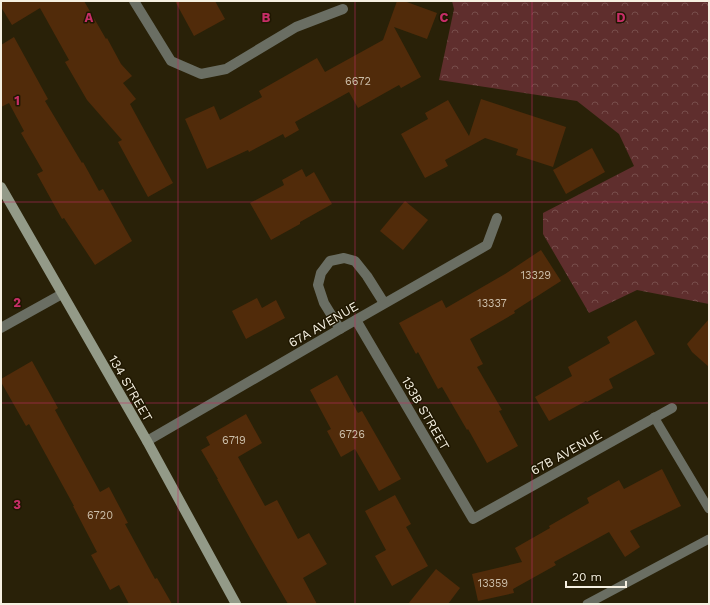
<svg xmlns="http://www.w3.org/2000/svg" width="710" height="605" viewBox="0 0 710 605" font-family="'Work Sans',sans-serif">
  <style>
    .park { fill: url(#park-crowns) }
    .building { fill: #512b0a }
    .lines { fill: none; stroke-linecap: round; stroke-linejoin: round }
    .lane { stroke: #6a6e63; stroke-width: 9 }
    .street { stroke: #6a6e63; stroke-width: 10 }
    .secondary { stroke: #939a88; stroke-width: 10 }
    .grid { fill: none; stroke: #c72e68; stroke-width: 1; stroke-opacity: 0.55 }
    .labels { text-anchor: middle; stroke-width: 3; stroke-linejoin: round; paint-order: stroke }
    .number-label { font-size: 11px; fill: #ccbfab }
    .street-label { font-size: 13px; fill: #f5f0e1; stroke: #1f1701 }
    .grid-label { font-size: 13px; text-anchor: middle; font-weight: bold; fill: #c72e68; stroke: #1f1701; stroke-width: 3; stroke-linejoin: round; paint-order: stroke }
  </style>
  <defs>
    <pattern id="park-crowns" width="20" height="18" patternUnits="userSpaceOnUse"><rect width="20" height="18" fill="#5f2e2d"/><path d="M2 6a3 3 0 1 1 6 0M12 15a3 3 0 1 1 6 0" fill="none" stroke="#774d4b"/></pattern>
  </defs>
  <rect width="100%" height="100%" fill="#292108"/>
  <!-- park -->
  <path class="park" d="M 452,1 L 709,1 L 709,304 L 637,290 L 589,313 L 543,234 L 543,213 L 634,166 L 619,134 L 577,101 L 439,80 L 454,9 Z"/>
  <!-- building -->
  <g class="building">
    <path d="M 1,1 L 84,1 L 106,39 L 107,38 L 121,64 L 132,76 L 123,83 L 136,99 L 130,104 L 173,183 L 148,197 L 118,142 L 122,140 L 87,100 L 65,62 L 69,60 L 40,8 L 12,25 L 1,7 Z"/>
    <path d="M 175,1 L 215,1 L 225,19 L 194,36 Z"/>
    <path d="M 397,1 L 404,1 L 437,13 L 427,39 L 394,27 L 421,77 L 401,88 L 399,85 L 358,108 L 349,92 L 295,122 L 299,130 L 285,138 L 283,134 L 249,152 L 248,150 L 207,169 L 185,119 L 214,106 L 220,120 L 262,97 L 259,91 L 317,58 L 325,72 L 383,40 Z"/>
    <path d="M 14,37 L 48,99 L 45,101 L 82,163 L 83,162 L 99,191 L 103,189 L 132,241 L 95,265 L 64,218 L 62,219 L 37,174 L 43,171 L 21,133 L 24,131 L 9,103 L 1,107 L 1,45 Z"/>
    <path d="M 481,99 L 566,127 L 553,167 L 516,155 L 518,149 L 485,138 L 445,160 L 448,166 L 425,178 L 401,134 L 428,119 L 425,113 L 448,100 L 469,136 Z"/>
    <path d="M 592,148 L 605,172 L 566,194 L 553,170 Z"/>
    <path d="M 302,169 L 306,177 L 314,172 L 332,204 L 300,222 L 300,224 L 271,240 L 250,203 L 284,185 L 282,180 Z"/>
    <path d="M 405,201 L 428,220 L 403,250 L 380,231 Z"/>
    <path d="M 541,250 L 561,281 L 514,311 L 515,313 L 470,339 L 483,364 L 477,367 L 502,410 L 499,411 L 518,446 L 487,463 L 468,429 L 467,430 L 442,387 L 438,389 L 418,352 L 416,354 L 399,323 L 442,300 L 446,308 L 505,274 Z"/>
    <path d="M 257,298 L 262,308 L 276,300 L 285,318 L 246,339 L 232,311 Z"/>
    <path d="M 709,319 L 709,367 L 692,352 L 687,344 Z"/>
    <path d="M 636,320 L 655,354 L 609,379 L 613,388 L 587,402 L 586,401 L 549,421 L 535,397 L 572,376 L 568,367 L 610,343 L 607,337 Z"/>
    <path d="M 32,361 L 58,408 L 55,410 L 100,492 L 109,487 L 128,523 L 125,524 L 155,579 L 157,578 L 172,604 L 129,604 L 119,585 L 110,590 L 91,555 L 97,552 L 73,506 L 74,506 L 29,424 L 26,426 L 1,382 L 1,379 Z"/>
    <path d="M 337,375 L 358,413 L 362,411 L 401,479 L 379,491 L 355,449 L 341,457 L 327,431 L 331,429 L 310,390 Z"/>
    <path d="M 246,414 L 262,443 L 238,457 L 265,506 L 277,500 L 298,539 L 309,533 L 327,564 L 303,578 L 317,604 L 288,604 L 251,540 L 217,479 L 218,479 L 201,450 L 210,445 L 206,437 Z"/>
    <path d="M 662,469 L 681,506 L 630,531 L 640,547 L 625,557 L 609,532 L 554,562 L 556,565 L 513,589 L 514,593 L 478,601 L 472,574 L 522,562 L 515,548 L 550,528 L 549,526 L 589,503 L 587,498 L 619,480 L 624,489 Z"/>
    <path d="M 395,495 L 411,524 L 406,527 L 428,566 L 392,586 L 375,556 L 386,550 L 365,511 Z"/>
    <path d="M 436,569 L 460,588 L 448,604 L 408,604 Z"/>
  </g>
  <g class="lines">
    <!-- lane -->
    <g class="lane">
      <path d="M 654,417 L 709,509"/>
      <path d="M 587,604 L 709,539"/>
    </g>
    <!-- street -->
    <g class="street">
      <path d="M 134,1 L 171,61 L 201,74 L 226,69 L 296,27 L 343,9"/>
      <path d="M 356,320 L 473,519 L 672,408"/>
      <path d="M 1,328 L 62,294"/>
      <path d="M 340,329 L 324,303 L 318,285 L 321,273 L 330,261 L 344,258 L 355,261 L 367,276 L 384,303"/>
      <path d="M 147,441 L 340,329 L 487,245 L 497,218"/>
    </g>
    <!-- secondary -->
    <path class="secondary" d="M 1,187 L 147,441 L 236,604"/>
  </g>
  <!-- grid -->
  <path class="grid" d="M 178,1 L 178,604M 355,1 L 355,604M 532,1 L 532,604M 1,202 L 709,202M 1,403 L 709,403"/>
  <g class="labels">
    <!-- number labels -->
    <g class="number-label">
      <text x="358" y="85">6672</text>
      <text x="536" y="279">13329</text>
      <text x="492" y="307">13337</text>
      <text x="352" y="438">6726</text>
      <text x="234" y="444">6719</text>
      <text x="100" y="519">6720</text>
      <text x="493" y="587">13359</text>
    </g>
    <!-- street labels -->
    <g class="street-label">
      <text transform="translate(323 324) rotate(-30)" y="5">67A AVENUE</text>
      <text transform="translate(131 388) rotate(60)" y="5">134 STREET</text>
      <text transform="translate(426 413) rotate(60)" y="5">133B STREET</text>
      <text transform="translate(566 452) rotate(-29)" y="5">67B AVENUE</text>
    </g>
  </g>
  <g class="grid-label">
    <text x="89" y="22">A</text>
    <text x="266" y="22">B</text>
    <text x="444" y="22">C</text>
    <text x="621" y="22">D</text>
    <text x="17" y="105">1</text>
    <text x="17" y="307">2</text>
    <text x="17" y="509">3</text>
  </g>
  <!-- border -->
  <rect width="710" height="605" fill="none" stroke="#f5f0e1" stroke-width="4"/>
  <!-- scale -->
  <path d="M566 581v6h60v-6" fill="none" stroke="#f5f0e1" stroke-width="2"/>
  <text x="572" y="581" font-size="12" fill="#f5f0e1" stroke="#1f1701" stroke-width="3" paint-order="stroke">20 m</text>
</svg>
